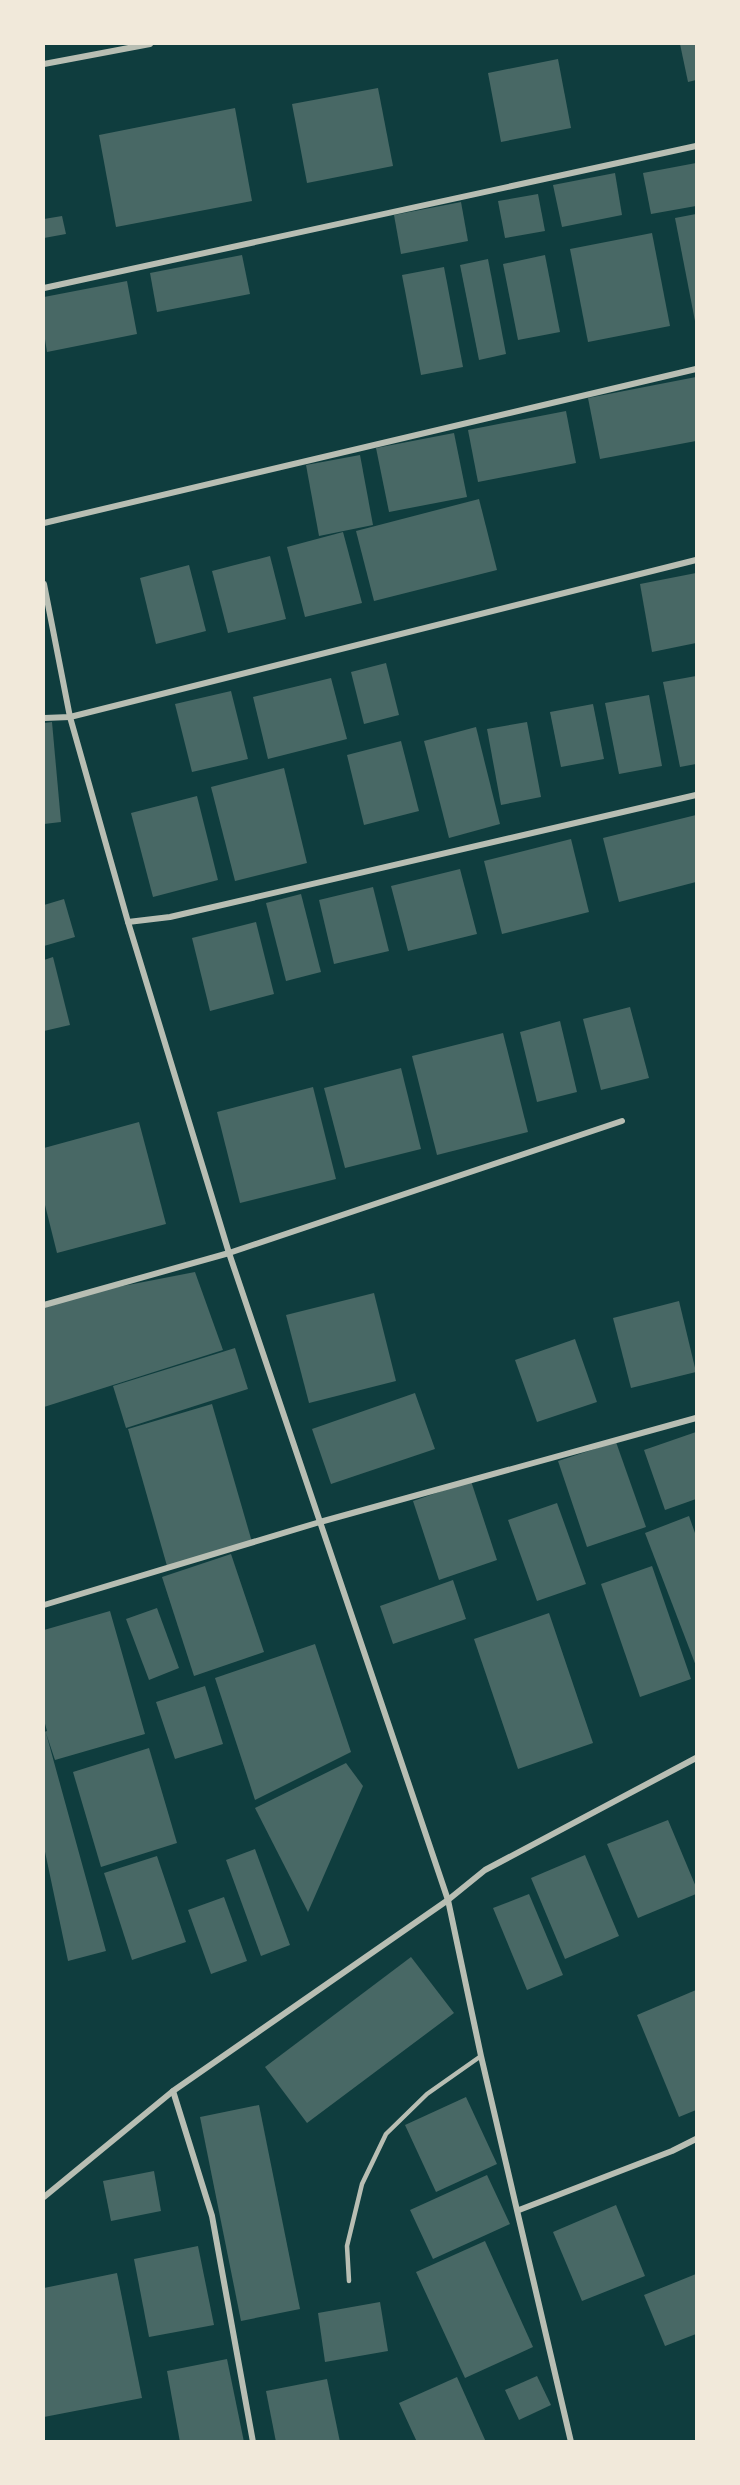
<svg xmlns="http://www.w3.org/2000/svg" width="740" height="2485" viewBox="0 0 740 2485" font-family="'IBM Plex Sans',sans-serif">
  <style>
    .building { fill: #486865 }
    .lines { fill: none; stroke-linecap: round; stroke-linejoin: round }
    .service { stroke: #b8beb3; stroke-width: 4.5 }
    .minor { stroke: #b8beb3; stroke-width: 6 }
  </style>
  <rect width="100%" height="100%" fill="#0f3d3e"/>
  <!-- building -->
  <g class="building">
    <path d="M 680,44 L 696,44 L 696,80 L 688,82 Z"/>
    <path d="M 558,59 L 571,128 L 501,142 L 488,73 Z"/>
    <path d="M 378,88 L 393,166 L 307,183 L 292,104 Z"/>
    <path d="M 235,108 L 252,201 L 116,227 L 99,135 Z"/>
    <path d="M 696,163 L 696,206 L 651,214 L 643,173 Z"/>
    <path d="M 615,173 L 622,215 L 562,227 L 553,185 Z"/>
    <path d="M 538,194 L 545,231 L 505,238 L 498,201 Z"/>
    <path d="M 461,202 L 468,241 L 401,254 L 394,215 Z"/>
    <path d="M 696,214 L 696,321 L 695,321 L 675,218 Z"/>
    <path d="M 62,216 L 66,234 L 44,238 L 44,219 Z"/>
    <path d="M 652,233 L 670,326 L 588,342 L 570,249 Z"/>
    <path d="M 242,255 L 250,294 L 157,312 L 150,273 Z"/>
    <path d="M 545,255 L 560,332 L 518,340 L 503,264 Z"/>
    <path d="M 488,259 L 506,354 L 479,360 L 460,265 Z"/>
    <path d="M 444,267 L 463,367 L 421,375 L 402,275 Z"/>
    <path d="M 127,281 L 137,334 L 47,352 L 44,333 L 44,297 Z"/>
    <path d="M 696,377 L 696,441 L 600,459 L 588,398 Z"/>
    <path d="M 566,411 L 576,463 L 478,482 L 468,430 Z"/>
    <path d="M 454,433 L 467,497 L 389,512 L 376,448 Z"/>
    <path d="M 360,455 L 373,525 L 319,536 L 306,465 Z"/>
    <path d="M 479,499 L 497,570 L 374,601 L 356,531 Z"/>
    <path d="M 343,532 L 362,603 L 305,617 L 287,547 Z"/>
    <path d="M 270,556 L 286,619 L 228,633 L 212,571 Z"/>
    <path d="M 189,565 L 206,631 L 156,644 L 140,578 Z"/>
    <path d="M 696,573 L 696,643 L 652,652 L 640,584 Z"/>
    <path d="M 386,663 L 399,715 L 364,724 L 351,672 Z"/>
    <path d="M 696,676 L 696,764 L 680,767 L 663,682 Z"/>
    <path d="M 331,678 L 347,739 L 268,759 L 253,697 Z"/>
    <path d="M 231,691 L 248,759 L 192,772 L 175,704 Z"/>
    <path d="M 649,695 L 662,766 L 619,774 L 605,703 Z"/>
    <path d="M 593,704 L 604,759 L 561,767 L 550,712 Z"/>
    <path d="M 52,722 L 61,822 L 44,824 L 44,723 Z"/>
    <path d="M 527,722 L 541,797 L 501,805 L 487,729 Z"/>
    <path d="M 476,727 L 500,824 L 449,838 L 424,741 Z"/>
    <path d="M 401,741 L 419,811 L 364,825 L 347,755 Z"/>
    <path d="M 284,768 L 307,863 L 235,881 L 211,787 Z"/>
    <path d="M 197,796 L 218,880 L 153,897 L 131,813 Z"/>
    <path d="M 696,815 L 696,882 L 619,902 L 603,838 Z"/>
    <path d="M 571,839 L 589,912 L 502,934 L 484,861 Z"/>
    <path d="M 460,869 L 477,934 L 408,951 L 391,886 Z"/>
    <path d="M 373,887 L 389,951 L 334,964 L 319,900 Z"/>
    <path d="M 301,894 L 321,972 L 286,981 L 266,903 Z"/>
    <path d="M 64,899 L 75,937 L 44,946 L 44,905 Z"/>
    <path d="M 256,922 L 274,994 L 210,1011 L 192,938 Z"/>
    <path d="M 53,957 L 70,1025 L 44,1031 L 44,960 Z"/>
    <path d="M 630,1007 L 649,1078 L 601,1090 L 583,1019 Z"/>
    <path d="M 560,1021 L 577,1092 L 537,1102 L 520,1032 Z"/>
    <path d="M 503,1033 L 528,1132 L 437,1155 L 412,1056 Z"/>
    <path d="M 401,1068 L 421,1149 L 345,1168 L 324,1088 Z"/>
    <path d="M 313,1087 L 336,1179 L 240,1203 L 217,1112 Z"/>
    <path d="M 139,1122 L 166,1224 L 57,1253 L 44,1201 L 44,1148 Z"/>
    <path d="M 195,1272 L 223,1350 L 44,1407 L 44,1308 L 97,1291 Z"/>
    <path d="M 374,1293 L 396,1381 L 309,1403 L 286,1315 Z"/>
    <path d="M 679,1301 L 696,1372 L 631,1388 L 613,1318 Z"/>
    <path d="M 575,1339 L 597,1402 L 537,1422 L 515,1360 Z"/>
    <path d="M 235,1348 L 248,1389 L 126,1428 L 113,1386 Z"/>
    <path d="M 415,1393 L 435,1449 L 331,1484 L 312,1429 Z"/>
    <path d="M 212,1404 L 252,1542 L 167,1566 L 128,1429 Z"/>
    <path d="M 696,1432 L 696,1499 L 665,1510 L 644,1450 Z"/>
    <path d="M 616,1442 L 646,1527 L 587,1547 L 558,1461 Z"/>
    <path d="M 471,1481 L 497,1560 L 439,1580 L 413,1501 Z"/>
    <path d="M 557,1503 L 586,1584 L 537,1601 L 508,1520 Z"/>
    <path d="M 689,1516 L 696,1536 L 696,1666 L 645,1533 Z"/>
    <path d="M 231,1554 L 264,1652 L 194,1676 L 162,1577 Z"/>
    <path d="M 652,1566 L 691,1679 L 640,1697 L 601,1584 Z"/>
    <path d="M 453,1580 L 466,1619 L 393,1644 L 380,1606 Z"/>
    <path d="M 157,1608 L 179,1668 L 149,1680 L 126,1619 Z"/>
    <path d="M 110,1611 L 145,1734 L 55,1760 L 46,1733 L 106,1951 L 68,1961 L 44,1847 L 44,1732 L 47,1731 L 44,1720 L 44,1630 Z"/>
    <path d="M 549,1613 L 593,1743 L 518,1769 L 474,1639 Z"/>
    <path d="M 315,1644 L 351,1752 L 255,1800 L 215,1678 Z"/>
    <path d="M 205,1686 L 223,1744 L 175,1759 L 156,1702 Z"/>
    <path d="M 149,1748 L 177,1843 L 101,1867 L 73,1772 Z"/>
    <path d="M 346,1763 L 363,1786 L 308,1912 L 255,1808 Z"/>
    <path d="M 668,1820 L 696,1887 L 696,1894 L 638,1918 L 607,1844 Z"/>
    <path d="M 255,1849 L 290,1945 L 261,1956 L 226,1860 Z"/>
    <path d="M 585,1855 L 619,1936 L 565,1959 L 531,1878 Z"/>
    <path d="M 157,1856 L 186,1942 L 132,1960 L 104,1873 Z"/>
    <path d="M 529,1894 L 563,1975 L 527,1990 L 493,1908 Z"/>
    <path d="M 224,1897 L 247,1961 L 211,1974 L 188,1910 Z"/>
    <path d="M 411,1957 L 454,2013 L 307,2123 L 265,2067 Z"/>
    <path d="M 696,1990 L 696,2110 L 679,2117 L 637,2015 Z"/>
    <path d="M 466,2097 L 497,2164 L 436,2192 L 405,2125 Z"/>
    <path d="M 259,2105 L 300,2309 L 241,2321 L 200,2117 Z"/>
    <path d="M 154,2171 L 161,2211 L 111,2221 L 103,2181 Z"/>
    <path d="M 487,2175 L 510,2224 L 433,2259 L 410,2210 Z"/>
    <path d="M 616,2205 L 645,2276 L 582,2301 L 553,2232 Z"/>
    <path d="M 485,2241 L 533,2347 L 465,2378 L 416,2272 Z"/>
    <path d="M 198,2246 L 214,2325 L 149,2337 L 134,2259 Z"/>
    <path d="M 117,2273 L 142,2398 L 44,2417 L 44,2288 Z"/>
    <path d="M 696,2274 L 696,2334 L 665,2346 L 644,2295 Z"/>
    <path d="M 380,2302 L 388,2351 L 325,2362 L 318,2313 Z"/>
    <path d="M 227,2359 L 244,2442 L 180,2442 L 167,2371 Z"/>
    <path d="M 537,2376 L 551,2405 L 519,2420 L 505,2390 Z"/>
    <path d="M 457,2377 L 486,2442 L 417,2442 L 399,2403 Z"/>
    <path d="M 327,2379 L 340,2442 L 276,2442 L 266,2391 Z"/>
  </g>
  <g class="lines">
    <!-- service -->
    <path class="service" d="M 349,2281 L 347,2246 L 362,2184 L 386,2134 L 427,2094 L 481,2056"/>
    <!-- minor -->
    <g class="minor">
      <path d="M 44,64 L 150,44"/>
      <path d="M 44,288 L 696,146"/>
      <path d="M 44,523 L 696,369"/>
      <path d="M 44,584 L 70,717 L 128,922 L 229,1253 L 448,1900 L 481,2056 L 571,2442"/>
      <path d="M 44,718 L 70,717 L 696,560"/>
      <path d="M 128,922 L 170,917 L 696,795"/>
      <path d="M 44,1305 L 229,1253 L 622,1121"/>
      <path d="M 44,1605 L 320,1522 L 696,1418"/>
      <path d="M 173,2091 L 212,2216 L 253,2442"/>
      <path d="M 44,2197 L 173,2091 L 448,1900 L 485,1870 L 696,1758"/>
      <path d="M 519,2210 L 672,2151 L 696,2139"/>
    </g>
  </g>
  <!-- border -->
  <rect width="740" height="2485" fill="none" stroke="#f1e9da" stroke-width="90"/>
</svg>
